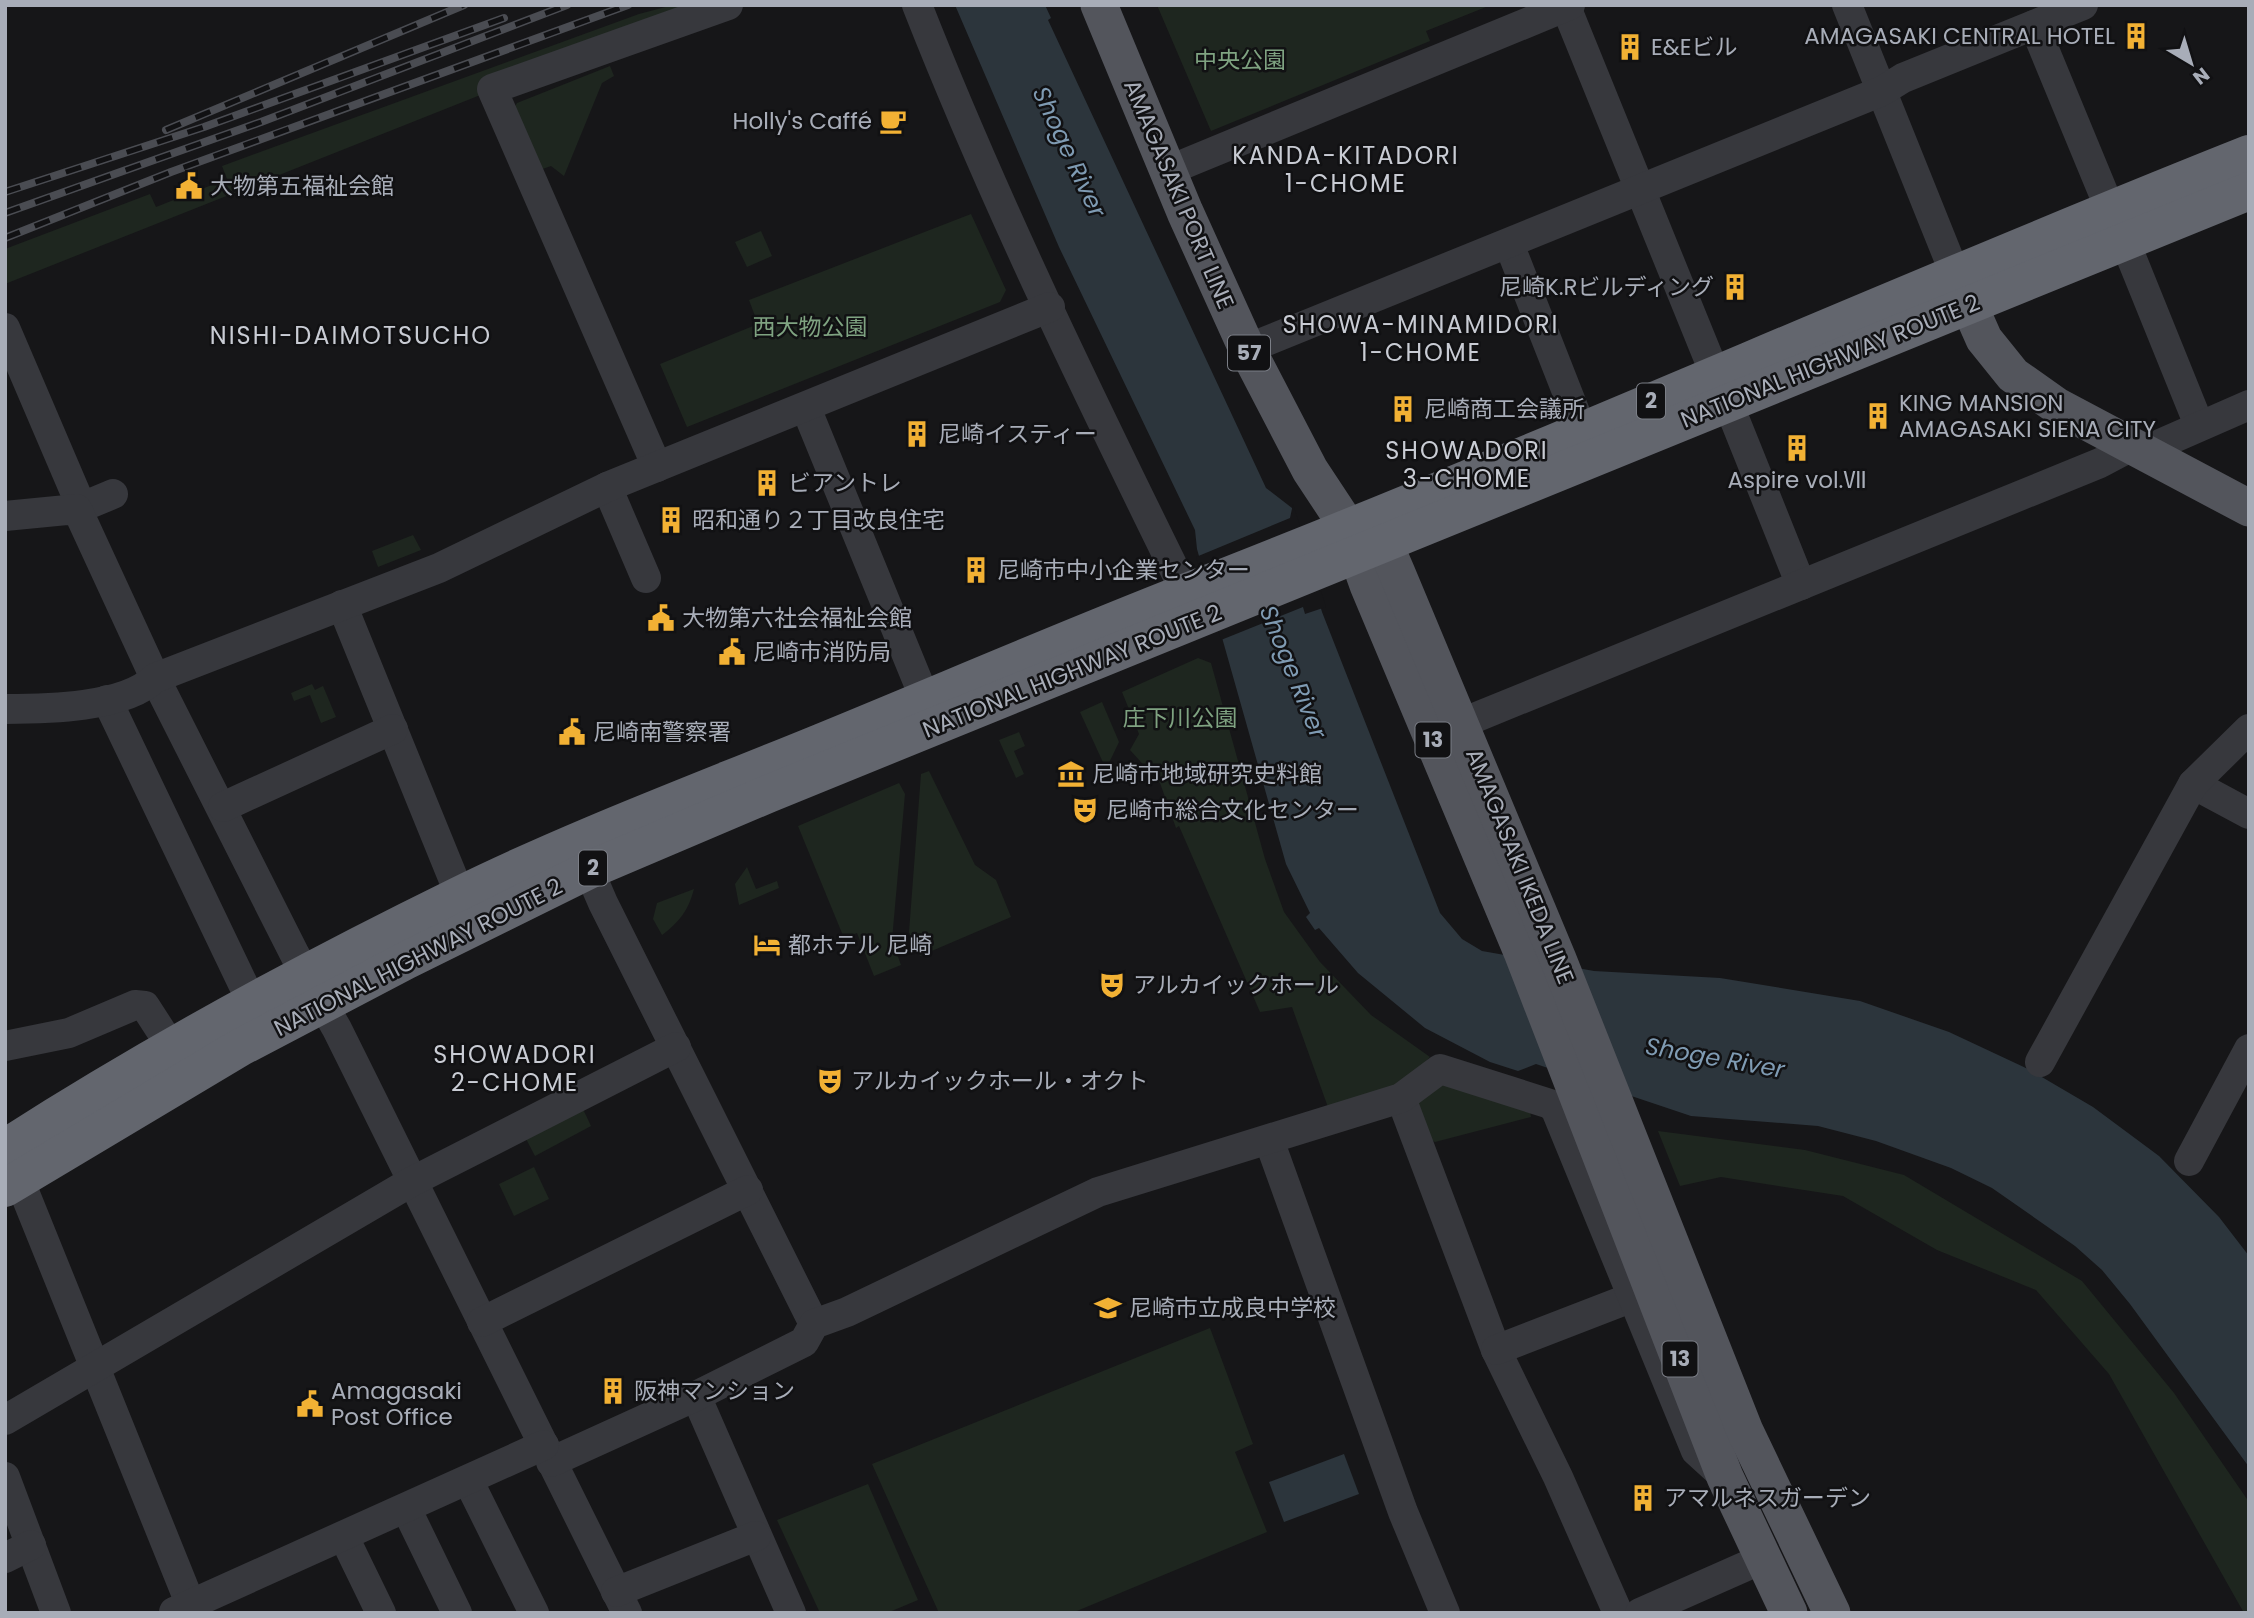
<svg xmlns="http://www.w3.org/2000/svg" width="2254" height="1618" viewBox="0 0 2254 1618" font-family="Poppins,'Noto Sans JP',sans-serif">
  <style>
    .green { fill: #1e261f }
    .water { fill: #2c353c }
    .pier { fill: #161618 }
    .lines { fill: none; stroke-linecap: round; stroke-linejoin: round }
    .minor { stroke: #37383d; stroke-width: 30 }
    .major { stroke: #53555c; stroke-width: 37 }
    .highway { stroke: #63666e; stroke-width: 38 }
    .rail-casing { stroke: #4a4c52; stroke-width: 8 }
    .rail { stroke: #111113; stroke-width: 5; stroke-dasharray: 16; stroke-linecap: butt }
    .labels { text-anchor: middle; stroke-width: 5; stroke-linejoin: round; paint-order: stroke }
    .shield { fill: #111113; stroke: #7b7e86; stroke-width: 2 }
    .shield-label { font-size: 21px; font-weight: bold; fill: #a8adb8 }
    .poi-label { font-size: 23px; fill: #a8adb8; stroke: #111113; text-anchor: start }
    .park-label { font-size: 23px; fill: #7fa381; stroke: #111113 }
    .street-label { font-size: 23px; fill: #a8adb8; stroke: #111113 }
    .water-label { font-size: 24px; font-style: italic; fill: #7f9bb3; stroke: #111113 }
    .neighbourhood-label { font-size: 24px; letter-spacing: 2px; fill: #c9ccd4; stroke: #111113 }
  </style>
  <rect width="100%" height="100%" fill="#161618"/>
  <!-- green -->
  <g class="green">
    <path d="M 673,5 L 704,6 L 5,284 L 5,249 L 150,194 L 156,207 L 227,179 L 222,166 L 639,14 Z"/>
    <path d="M 1157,5 L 1491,5 L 1426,31 L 1430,41 L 1211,131 Z"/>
    <path d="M 610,66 L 614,76 L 602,83 L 564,176 L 551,166 L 537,171 L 510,115 L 517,103 Z"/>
    <path d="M 971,214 L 1006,290 L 1000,302 L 687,427 L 660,364 L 758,324 L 749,300 Z"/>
    <path d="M 761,231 L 772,256 L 747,267 L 735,242 Z"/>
    <path d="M 413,535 L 421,550 L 378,567 L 372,551 Z"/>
    <path d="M 1198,658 L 1211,663 L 1265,859 L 1284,912 L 1320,962 L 1371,1015 L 1430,1057 L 1401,1089 L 1329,1110 L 1292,1007 L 1260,1012 L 1179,826 L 1176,828 L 1160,783 L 1130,750 L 1139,734 L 1122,692 Z"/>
    <path d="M 312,684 L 315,690 L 323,686 L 336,717 L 321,723 L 310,695 L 294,701 L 291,693 Z"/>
    <path d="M 1102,702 L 1119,742 L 1106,769 L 1080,712 Z"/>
    <path d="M 1019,732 L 1025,746 L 1014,751 L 1024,774 L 1016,778 L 999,740 Z"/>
    <path d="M 929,771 L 975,865 L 996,880 L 1011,917 L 920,956 L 909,932 L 921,774 Z"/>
    <path d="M 899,783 L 905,794 L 892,940 L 901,965 L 874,976 L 857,933 L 844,938 L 798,826 Z"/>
    <path d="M 747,867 L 756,889 L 777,881 L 779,888 L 739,905 L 735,884 Z"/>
    <path d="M 694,889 C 688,911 680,921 662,935 L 653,919 L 657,903 Z"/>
    <path d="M 1437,1081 L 1529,1105 L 1531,1117 L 1435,1142 L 1421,1134 L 1410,1102 Z"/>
    <path d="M 582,1107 L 591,1126 L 535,1156 L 524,1135 Z"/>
    <path d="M 1658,1131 L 1805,1150 L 1904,1175 L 2082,1281 L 2174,1393 L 2249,1502 L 2249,1613 L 2244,1613 L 2109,1374 L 2036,1290 L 1937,1250 L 1843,1196 L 1721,1177 L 1680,1186 Z"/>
    <path d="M 534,1167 L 549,1199 L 514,1216 L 499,1184 Z"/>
    <path d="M 1210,1328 L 1253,1444 L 1235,1452 L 1267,1532 L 1072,1613 L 939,1613 L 872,1464 Z"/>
    <path d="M 868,1484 L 918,1600 L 887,1613 L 820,1613 L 777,1520 Z"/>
  </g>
  <!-- water -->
  <g class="water">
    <path d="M 955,5 L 1045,5 L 1051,18 L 1048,20 L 1266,488 L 1292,508 L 1322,612 L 1440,913 L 1462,939 L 1482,951 L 1594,971 L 1720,978 L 1860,1001 L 1949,1032 L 2028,1069 L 2093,1107 L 2159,1156 L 2219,1217 L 2249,1256 L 2249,1467 L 2130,1304 L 2102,1270 L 2075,1246 L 1992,1188 L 1951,1168 L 1876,1141 L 1818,1126 L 1691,1116 L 1536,1064 L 1518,1071 L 1490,1062 L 1425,1028 L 1358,973 L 1319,928 L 1315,930 L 1306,917 L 1310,913 L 1286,864 L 1197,549 L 1195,530 L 1059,247 Z"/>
    <path d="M 1344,1454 L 1359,1494 L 1284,1522 L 1269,1482 Z"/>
  </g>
  <!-- pier -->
  <path class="pier" d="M 1293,504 L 1326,607 L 1305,614 L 1303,607 L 1221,640 L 1196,557 L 1290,518 Z"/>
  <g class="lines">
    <!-- minor -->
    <g class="minor">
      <path d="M 917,5 C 996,206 1091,400 1186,593"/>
      <path d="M 1847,5 L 1955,274"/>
      <path d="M 1566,7 L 1715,374"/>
      <path d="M 2034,25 L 2110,209"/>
      <path d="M 1167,171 L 1570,5"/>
      <path d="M 2125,242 L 2199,425"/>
      <path d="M 1509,244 L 1582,430"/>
      <path d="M 5,328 L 76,494 L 77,509 L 113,494"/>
      <path d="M 1247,349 L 1882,91 L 1903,78 L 2083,5"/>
      <path d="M 1728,403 L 1801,585"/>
      <path d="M 806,408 L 925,699"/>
      <path d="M 2144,451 L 2249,405"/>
      <path d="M 657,467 L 492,89 L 728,5"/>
      <path d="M 607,487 L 646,578"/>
      <path d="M 5,516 L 77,509 L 155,678 L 295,955 L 337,1029 L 627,1613"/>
      <path d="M 342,605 L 460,895"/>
      <path d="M 107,700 L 243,984"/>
      <path d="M 5,709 C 46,709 125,708 155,678 L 439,568 L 607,487 L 1050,307"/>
      <path d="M 1462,723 L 2100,463 L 2134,445"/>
      <path d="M 2193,784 L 2249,814"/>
      <path d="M 223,807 L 393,729"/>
      <path d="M 581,852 L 603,903 L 814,1324"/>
      <path d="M 5,1046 L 69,1033 L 135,1005 L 145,1006 L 172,1048"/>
      <path d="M 2040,1062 L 2193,784 L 2249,729"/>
      <path d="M 1401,1098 L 1496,1350 L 1558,1477 L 1618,1613"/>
      <path d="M 1269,1140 L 1403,1512 L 1445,1613"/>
      <path d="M 2189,1161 L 2249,1049"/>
      <path d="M 19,1179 L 194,1613"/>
      <path d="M 482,1322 L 748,1190"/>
      <path d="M 1496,1350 L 1633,1297"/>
      <path d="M 696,1396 L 791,1613"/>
      <path d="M 5,1420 L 411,1182 L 676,1047"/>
      <path d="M 551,1462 L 696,1396 L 804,1342 L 814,1324 L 847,1312 L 1098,1192 L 1401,1098 L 1440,1069 L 1550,1104 L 1556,1110 L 1696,1451 L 1719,1472"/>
      <path d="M 5,1477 L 56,1613"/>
      <path d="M 468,1480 L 534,1613"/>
      <path d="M 406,1508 L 457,1613"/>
      <path d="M 344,1537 L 381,1613"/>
      <path d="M 5,1558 L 31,1545"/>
      <path d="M 616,1592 L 756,1536"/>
      <path d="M 174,1612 L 544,1445"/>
      <path d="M 1640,1613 L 1762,1559"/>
    </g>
    <!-- major -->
    <g class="major">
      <path d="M 1099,5 L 1185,212 L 1247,349 L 1310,470 L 1347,526 L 1368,585 L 1522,952 L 1725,1477 L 1789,1613"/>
      <path d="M 1957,278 L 1984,339 L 2013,375 L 2057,406 L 2249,508"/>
      <path d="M 1357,531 L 1384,543 L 1397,573 L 1558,959 L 1745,1431 L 1832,1613"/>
    </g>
    <!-- highway -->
    <g class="highway">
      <path d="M 5,1148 C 148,1056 305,971 458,896 C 576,838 700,792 822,742 C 944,692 1064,640 1187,592 C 1544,453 1893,295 2249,154"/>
      <path d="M 5,1188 L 241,1047 L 407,960 L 589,870 L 768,794 L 2249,191"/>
    </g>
    <defs>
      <g id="rail">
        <path d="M 166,130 L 464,5"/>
        <path d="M 5,192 L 204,127 L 504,18"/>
        <path d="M 5,213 L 261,122 L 567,5"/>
        <path d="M 5,238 L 171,172 L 628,5"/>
      </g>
    </defs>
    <!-- rail casing -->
    <use href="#rail" class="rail-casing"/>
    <!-- rail -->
    <use href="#rail" class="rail"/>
  </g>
  <!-- icons -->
  <defs>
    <symbol id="building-bare" viewBox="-9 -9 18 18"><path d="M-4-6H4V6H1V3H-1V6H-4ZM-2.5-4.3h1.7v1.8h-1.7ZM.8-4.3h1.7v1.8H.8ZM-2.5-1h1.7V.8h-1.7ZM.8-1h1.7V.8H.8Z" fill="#f2b134" stroke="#111113" stroke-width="2.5" paint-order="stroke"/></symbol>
    <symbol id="cafe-bare" viewBox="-9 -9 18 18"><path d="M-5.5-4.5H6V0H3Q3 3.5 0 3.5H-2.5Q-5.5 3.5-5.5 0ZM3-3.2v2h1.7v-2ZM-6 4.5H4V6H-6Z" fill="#f2b134" stroke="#111113" stroke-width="2.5" paint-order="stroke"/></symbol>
    <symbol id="civic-bare" viewBox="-9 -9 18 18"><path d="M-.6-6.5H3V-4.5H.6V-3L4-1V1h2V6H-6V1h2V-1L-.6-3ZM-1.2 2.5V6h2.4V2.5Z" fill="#f2b134" stroke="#111113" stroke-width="2.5" paint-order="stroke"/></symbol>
    <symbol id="museum-bare" viewBox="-9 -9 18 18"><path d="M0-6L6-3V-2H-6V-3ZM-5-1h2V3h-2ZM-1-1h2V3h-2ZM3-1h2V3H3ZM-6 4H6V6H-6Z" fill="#f2b134" stroke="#111113" stroke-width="2.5" paint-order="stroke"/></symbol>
    <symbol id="theatre-bare" viewBox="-9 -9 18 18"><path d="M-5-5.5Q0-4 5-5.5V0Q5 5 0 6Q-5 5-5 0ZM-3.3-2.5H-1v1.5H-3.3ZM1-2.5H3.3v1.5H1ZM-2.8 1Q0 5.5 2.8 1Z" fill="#f2b134" stroke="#111113" stroke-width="2.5" paint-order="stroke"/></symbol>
    <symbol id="hotel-bare" viewBox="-9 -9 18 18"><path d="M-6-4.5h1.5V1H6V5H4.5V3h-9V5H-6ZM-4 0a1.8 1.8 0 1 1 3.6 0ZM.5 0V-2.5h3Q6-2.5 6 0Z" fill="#f2b134" stroke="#111113" stroke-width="2.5" paint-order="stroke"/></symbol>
    <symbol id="school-bare" viewBox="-9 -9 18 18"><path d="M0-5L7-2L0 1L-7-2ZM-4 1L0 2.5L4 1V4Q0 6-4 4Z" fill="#f2b134" stroke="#111113" stroke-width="2.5" paint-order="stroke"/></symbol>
  </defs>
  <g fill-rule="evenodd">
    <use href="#building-bare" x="2117" y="17" width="38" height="38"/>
    <use href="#building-bare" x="1611" y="28" width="38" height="38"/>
    <use href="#cafe-bare" x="874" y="102" width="38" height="38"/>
    <use href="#civic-bare" x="170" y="167" width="38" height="38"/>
    <use href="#building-bare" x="1716" y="268" width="38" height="38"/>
    <use href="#building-bare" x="1384" y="390" width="38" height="38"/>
    <use href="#building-bare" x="1859" y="397" width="38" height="38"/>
    <use href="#building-bare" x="898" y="415" width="38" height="38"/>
    <use href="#building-bare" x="1778" y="429" width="38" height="38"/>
    <use href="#building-bare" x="748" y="464" width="38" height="38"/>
    <use href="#building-bare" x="652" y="501" width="38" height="38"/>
    <use href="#building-bare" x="957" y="551" width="38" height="38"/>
    <use href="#civic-bare" x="642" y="599" width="38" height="38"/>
    <use href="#civic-bare" x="713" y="633" width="38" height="38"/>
    <use href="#civic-bare" x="553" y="713" width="38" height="38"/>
    <use href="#museum-bare" x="1052" y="755" width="38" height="38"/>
    <use href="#theatre-bare" x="1066" y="791" width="38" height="38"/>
    <use href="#hotel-bare" x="748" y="926" width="38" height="38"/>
    <use href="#theatre-bare" x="1093" y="966" width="38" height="38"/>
    <use href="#theatre-bare" x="811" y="1062" width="38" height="38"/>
    <use href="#school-bare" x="1089" y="1289" width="38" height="38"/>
    <use href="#building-bare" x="594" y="1372" width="38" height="38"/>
    <use href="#civic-bare" x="291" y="1385" width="38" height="38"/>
    <use href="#building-bare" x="1624" y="1479" width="38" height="38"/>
  </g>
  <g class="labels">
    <!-- shield labels -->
    <g class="shield">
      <rect x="1228" y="335.5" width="42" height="35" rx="5"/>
      <rect x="1637" y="383.5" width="28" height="35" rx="5"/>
      <rect x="1415.5" y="722.5" width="35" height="35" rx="5"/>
      <rect x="579" y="850.5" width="28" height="35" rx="5"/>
      <rect x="1662.5" y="1341.5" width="35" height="35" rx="5"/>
    </g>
    <g class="shield-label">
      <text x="1249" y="360">57</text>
      <text x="1651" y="408">2</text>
      <text x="1433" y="747">13</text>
      <text x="593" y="875">2</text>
      <text x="1680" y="1366">13</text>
    </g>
    <!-- poi labels -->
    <g class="poi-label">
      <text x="2115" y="44" text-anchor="end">AMAGASAKI CENTRAL HOTEL</text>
      <text x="1651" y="55">E&amp;Eビル</text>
      <text x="872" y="129" text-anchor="end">Holly's Caffé</text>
      <text x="210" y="194">大物第五福祉会館</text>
      <text x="1714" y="295" text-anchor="end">尼崎K.Rビルディング</text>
      <text x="1899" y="411">KING MANSION<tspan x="1899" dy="26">AMAGASAKI SIENA CITY</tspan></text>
      <text x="1424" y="417">尼崎商工会議所</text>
      <text x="938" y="442">尼崎イスティー</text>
      <text x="1797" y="488" text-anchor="middle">Aspire vol.Ⅶ</text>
      <text x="788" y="491">ビアントレ</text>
      <text x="692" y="528">昭和通り２丁目改良住宅</text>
      <text x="997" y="578">尼崎市中小企業センター</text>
      <text x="682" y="626">大物第六社会福祉会館</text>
      <text x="753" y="660">尼崎市消防局</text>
      <text x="593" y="740">尼崎南警察署</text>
      <text x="1092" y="782">尼崎市地域研究史料館</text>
      <text x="1106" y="818">尼崎市総合文化センター</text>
      <text x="788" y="953">都ホテル 尼崎</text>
      <text x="1133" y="993">アルカイックホール</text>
      <text x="851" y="1089">アルカイックホール・オクト</text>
      <text x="1129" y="1316">尼崎市立成良中学校</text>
      <text x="331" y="1399">Amagasaki<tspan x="331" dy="26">Post Office</tspan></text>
      <text x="634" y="1399">阪神マンション</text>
      <text x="1664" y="1506">アマルネスガーデン</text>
    </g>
    <!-- park labels -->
    <g class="park-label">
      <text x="1240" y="68">中央公園</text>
      <text x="810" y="335">西大物公園</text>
      <text x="1180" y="726">庄下川公園</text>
    </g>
    <!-- street labels -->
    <g class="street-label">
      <text transform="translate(1179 194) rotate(67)" y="8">AMAGASAKI PORT LINE</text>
      <text transform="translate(1830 361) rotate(-22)" y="8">NATIONAL HIGHWAY ROUTE 2</text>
      <text transform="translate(1072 671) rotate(-22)" y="8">NATIONAL HIGHWAY ROUTE 2</text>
      <text transform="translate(1520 866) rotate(68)" y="8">AMAGASAKI IKEDA LINE</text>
      <text transform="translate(418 957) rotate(-27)" y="8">NATIONAL HIGHWAY ROUTE 2</text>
    </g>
    <!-- water labels -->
    <g class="water-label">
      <text transform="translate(1069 152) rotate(65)" y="8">Shoge River</text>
      <text transform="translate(1293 672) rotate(68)" y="8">Shoge River</text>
      <text transform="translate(1715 1058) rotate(10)" y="8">Shoge River</text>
    </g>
    <!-- neighbourhood labels -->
    <g class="neighbourhood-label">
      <text x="1346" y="164">KANDA-KITADORI<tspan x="1346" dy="28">1-CHOME</tspan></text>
      <text x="1421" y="333">SHOWA-MINAMIDORI<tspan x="1421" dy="28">1-CHOME</tspan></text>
      <text x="351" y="344">NISHI-DAIMOTSUCHO</text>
      <text x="1467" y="459">SHOWADORI<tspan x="1467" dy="28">3-CHOME</tspan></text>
      <text x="515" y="1063">SHOWADORI<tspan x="515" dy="28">2-CHOME</tspan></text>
    </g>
  </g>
  <!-- border -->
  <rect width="2254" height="1618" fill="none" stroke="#a8adb8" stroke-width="14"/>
  <!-- north arrow -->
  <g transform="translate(2191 63) rotate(142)" stroke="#111113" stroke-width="5" paint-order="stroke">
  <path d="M0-5L12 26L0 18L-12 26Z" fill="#a8adb8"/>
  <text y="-10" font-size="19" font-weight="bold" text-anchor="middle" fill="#a8adb8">N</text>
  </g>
</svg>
